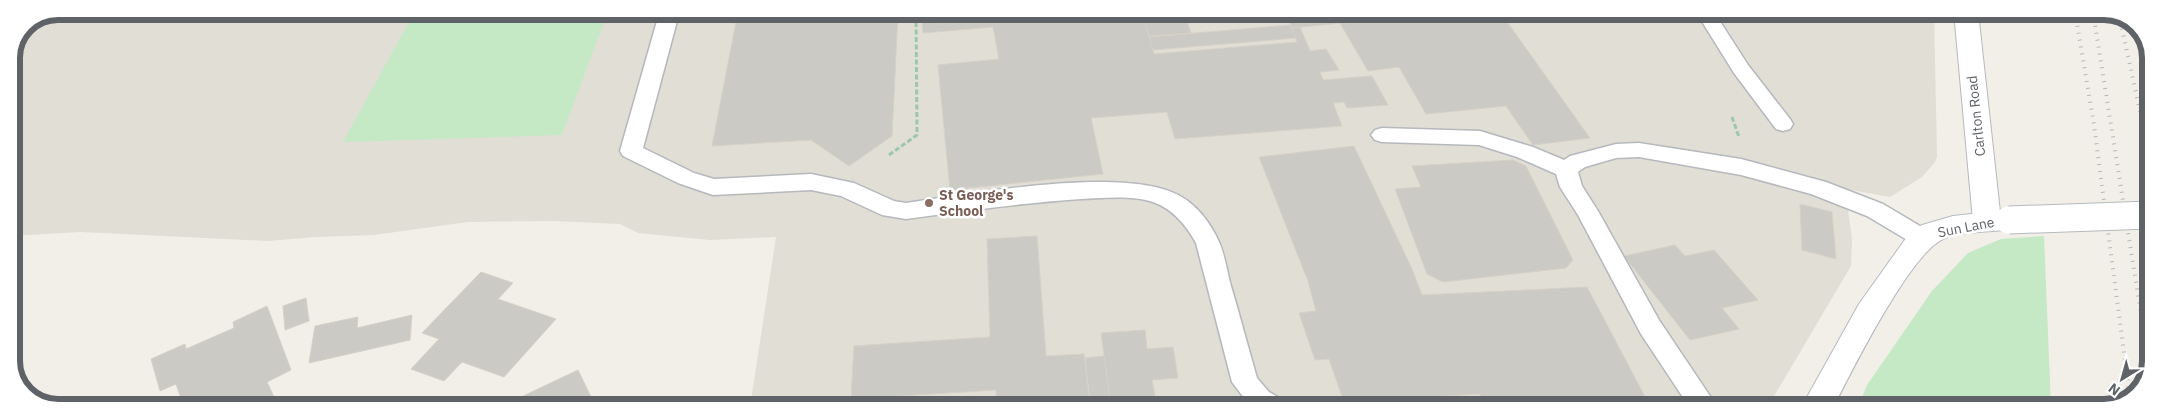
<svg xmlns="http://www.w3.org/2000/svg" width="2162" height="419" viewBox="0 0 2162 419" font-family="'IBM Plex Sans',sans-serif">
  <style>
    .education { fill: #e1ded6 }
    .green { fill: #c5e8c5 }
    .building { fill: #cccac5; stroke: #d6d1c6 }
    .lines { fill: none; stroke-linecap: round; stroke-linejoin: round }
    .lane-casing { stroke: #b5b8bc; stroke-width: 3 }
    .street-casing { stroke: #b5b8bc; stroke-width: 2 }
    .secondary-casing { stroke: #b6babf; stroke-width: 2 }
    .path { stroke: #9cc7a9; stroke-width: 3; stroke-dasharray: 5 2.5; stroke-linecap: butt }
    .lane { fill: #fff; fill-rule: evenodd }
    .street { fill: #fff; fill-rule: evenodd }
    .secondary { fill: #fff; fill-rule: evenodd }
    .rail { stroke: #b6b7b8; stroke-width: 4; stroke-dasharray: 1 6; stroke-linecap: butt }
    .secondary-bridge-casing { stroke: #b6babf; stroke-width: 29; stroke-linecap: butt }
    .secondary-bridge { stroke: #fff; stroke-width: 27 }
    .education-dot { fill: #8d6e63; stroke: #fff; stroke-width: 2 }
    .labels { text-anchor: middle; stroke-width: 5; stroke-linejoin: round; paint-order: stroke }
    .street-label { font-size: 14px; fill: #5f6368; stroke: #fff }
    .education-label { font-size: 14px; font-weight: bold; fill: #785e54; stroke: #fff; text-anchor: start }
    .rim { fill: none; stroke: #5f6368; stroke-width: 6 }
  </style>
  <rect width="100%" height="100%" fill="#f1efe8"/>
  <!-- education -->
  <path class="education" d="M 58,11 L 1934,12 L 1937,157 L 1935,162 L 1922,177 L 1890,197 L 1840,188 L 1848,210 L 1852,238 L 1851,266 L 1767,408 L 750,407 L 776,237 L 710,240 L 638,233 L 620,224 L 553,221 L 468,222 L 374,235 L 316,237 L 268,241 L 81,232 L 11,236 L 11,58 L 25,25 Z"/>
  <!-- green -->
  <g class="green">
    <path d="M 415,11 L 608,11 L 562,135 L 343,142 Z"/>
    <path d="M 2044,236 L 2051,408 L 1858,408 L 1867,385 L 1932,291 L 1968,253 L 2001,239 Z"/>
  </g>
  <!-- building -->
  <g class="building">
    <path d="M 738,12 L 898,12 L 892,136 L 849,166 L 811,140 L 712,146 Z"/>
    <path d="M 921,12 L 1152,12 L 1153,14 L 1143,15 L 1154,54 L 1297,42 L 1292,28 L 1300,27 L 1310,51 L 1326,49 L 1339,70 L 1320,72 L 1323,80 L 1372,76 L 1388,105 L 1347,108 L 1344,102 L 1333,103 L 1342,126 L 1175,139 L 1167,112 L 1091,118 L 1103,174 L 950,190 L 938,65 L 999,59 L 993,27 L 923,33 Z"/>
    <path d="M 1152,12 L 1184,12 L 1191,33 L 1149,36 L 1143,15 L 1153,14 Z"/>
    <path d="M 1284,12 L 1449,12 L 1292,28 Z"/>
    <path d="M 1449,12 L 1500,12 L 1590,138 L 1533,145 L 1506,106 L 1426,114 L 1399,67 L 1368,71 L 1340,23 Z"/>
    <path d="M 1290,25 L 1296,38 L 1153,50 L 1149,37 Z"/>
    <path d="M 1354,146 L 1412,269 L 1422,295 L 1587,287 L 1651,408 L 1485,407 L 1480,394 L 1344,402 L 1329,359 L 1315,360 L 1299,313 L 1316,311 L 1308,281 L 1259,157 Z"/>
    <path d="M 1513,160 L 1526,166 L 1573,260 L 1566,268 L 1443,282 L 1427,274 L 1395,189 L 1421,187 L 1412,166 Z"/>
    <path d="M 1800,204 L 1832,212 L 1836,259 L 1802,250 Z"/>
    <path d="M 1037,236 L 1046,356 L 1084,354 L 1090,407 L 997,407 L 996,390 L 851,399 L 854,346 L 990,337 L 987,239 Z"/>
    <path d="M 1675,245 L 1685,256 L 1714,250 L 1758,300 L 1722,308 L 1739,329 L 1690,340 L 1624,256 Z"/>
    <path d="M 481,272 L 513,283 L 498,299 L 556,319 L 504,377 L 462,362 L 444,381 L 411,369 L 439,339 L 422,333 Z"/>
    <path d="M 306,298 L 309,321 L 285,330 L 283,306 Z"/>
    <path d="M 267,306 L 291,370 L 267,382 L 274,397 L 254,407 L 205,407 L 202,399 L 184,407 L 176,384 L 160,391 L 151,359 L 185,344 L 186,349 L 234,328 L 233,322 Z"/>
    <path d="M 412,315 L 410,340 L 309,363 L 315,326 L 358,317 L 357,328 Z"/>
    <path d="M 1145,330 L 1147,349 L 1173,347 L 1178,378 L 1152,380 L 1157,407 L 1111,407 L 1101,333 Z"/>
    <path d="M 1104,356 L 1110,399 L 1090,401 L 1085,358 Z"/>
    <path d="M 578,370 L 591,397 L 572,407 L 500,407 Z"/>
  </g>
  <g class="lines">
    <defs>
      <g id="lane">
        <path d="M 1696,12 L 1714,12 L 1748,65 L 1790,119 L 1793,124 L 1790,129 L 1783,131 L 1776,129 L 1734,73 Z"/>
        <path d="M 667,15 L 674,17 L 677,21 L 643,148 L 694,173 L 714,179 L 811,174 L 854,183 L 894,201 L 906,203 C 971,194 1125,165 1180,196 C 1198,206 1211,224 1219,242 C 1225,255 1227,272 1231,286 C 1240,316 1248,347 1257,378 L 1269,392 L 1281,399 L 1285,407 L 1251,407 L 1232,382 L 1196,243 C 1186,225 1173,209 1153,202 C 1131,195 1104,198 1081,199 C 1022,203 964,211 906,219 L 882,215 L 841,196 L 811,190 L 713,195 L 678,183 L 623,156 L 620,151 L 657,21 L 660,17 Z"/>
        <path d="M 1382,128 L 1480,131 L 1533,147 L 1564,160 L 1570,156 L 1616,144 L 1639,143 L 1741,159 L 1826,182 L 1883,204 L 1930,232 L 1934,238 L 1930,244 L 1922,246 L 1914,244 L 1867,216 L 1811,194 L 1741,175 L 1639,157 L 1616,158 L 1585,167 L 1578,172 L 1582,186 L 1598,211 L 1659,320 L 1718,408 L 1690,408 L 1641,334 L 1578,215 L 1560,187 L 1556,174 L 1517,157 L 1479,145 L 1382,142 L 1375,140 L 1371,135 L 1375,130 Z"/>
      </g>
      <path id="street" d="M 1954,12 L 1978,12 L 2001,221 L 1997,228 L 1987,231 L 1977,228 L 1973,221 Z"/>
      <path id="secondary" d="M 2009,210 L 2019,213 L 2023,220 L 2019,227 C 1995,234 1967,229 1943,239 C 1910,254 1851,372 1833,408 L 1801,408 L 1859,304 L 1909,234 L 1922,225 L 1953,216 Z"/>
    </defs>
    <!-- lane casing -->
    <use href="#lane" class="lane-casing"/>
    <!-- street casing -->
    <use href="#street" class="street-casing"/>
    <!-- secondary casing -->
    <use href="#secondary" class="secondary-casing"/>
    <!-- path -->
    <g class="path">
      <path d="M 1732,117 L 1739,137"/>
      <path d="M 889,155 L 917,135 L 916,12"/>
    </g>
    <!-- lane -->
    <use href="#lane" class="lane"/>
    <!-- street -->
    <use href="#street" class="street"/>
    <!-- secondary -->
    <use href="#secondary" class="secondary"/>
    <!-- rail -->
    <g class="rail">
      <path d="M 2075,12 L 2094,125 L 2130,398"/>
      <path d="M 2093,12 L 2150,370"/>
      <path d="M 2119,15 L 2150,157"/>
      <path d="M 2143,35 L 2150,66"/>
    </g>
    <defs>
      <path id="secondary-bridge" d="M 2009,220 L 2150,215"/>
    </defs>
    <!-- secondary-bridge casing -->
    <use href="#secondary-bridge" class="secondary-bridge-casing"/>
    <!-- secondary-bridge -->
    <use href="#secondary-bridge" class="secondary-bridge"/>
  </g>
  <!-- markers -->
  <circle class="education-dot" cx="929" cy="203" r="5"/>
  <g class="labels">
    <!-- street labels -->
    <g class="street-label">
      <text transform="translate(1976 116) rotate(-96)" y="5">Carlton Road</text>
      <text transform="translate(1966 227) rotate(-11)" y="5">Sun Lane</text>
    </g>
    <!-- education labels -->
    <g class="education-label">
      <text x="939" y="200">St George's<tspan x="939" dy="16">School</tspan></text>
    </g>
  </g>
  <!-- crop -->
  <path d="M0 0H2162V419H0ZM58 20H2104A38 38 0 0 1 2142 58V361A38 38 0 0 1 2104 399H58A38 38 0 0 1 20 361V58A38 38 0 0 1 58 20Z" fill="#fff" fill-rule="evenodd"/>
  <path class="rim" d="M58 20H2104A38 38 0 0 1 2142 58V361A38 38 0 0 1 2104 399H58A38 38 0 0 1 20 361V58A38 38 0 0 1 58 20Z"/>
  <!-- north arrow -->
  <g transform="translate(2122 379) rotate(217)" stroke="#ffffff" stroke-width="4" paint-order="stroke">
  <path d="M0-4L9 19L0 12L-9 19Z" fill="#5f6368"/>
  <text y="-8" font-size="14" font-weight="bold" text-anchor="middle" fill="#5f6368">N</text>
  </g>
</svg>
